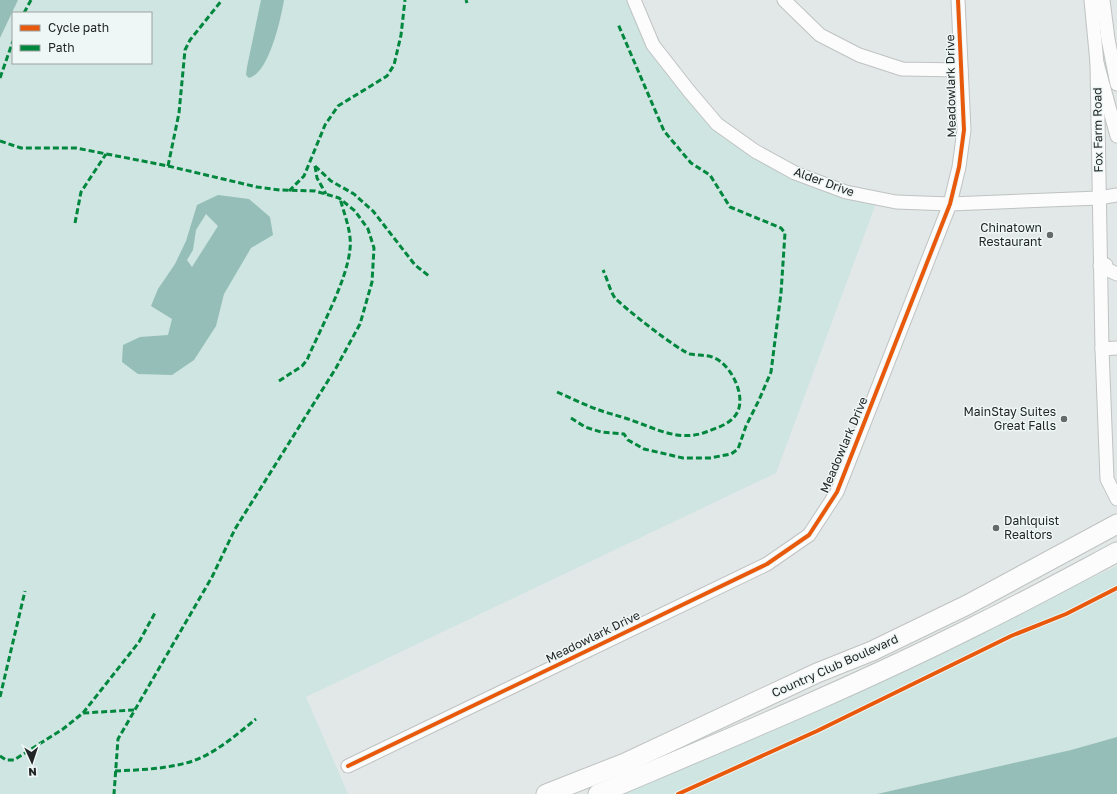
<svg xmlns="http://www.w3.org/2000/svg" width="1117" height="794" viewBox="0 0 1117 794" font-family="'Golos Text',sans-serif">
  <style>
    .green { fill: #cee5e1; fill-rule: evenodd }
    .water { fill: #94beb7; fill-rule: evenodd }
    .lines { fill: none; stroke-linecap: round; stroke-linejoin: round }
    .minor-casing { stroke: #bfc3c2; stroke-width: 15 }
    .highway-casing { stroke: #bfc3c2; stroke-width: 21 }
    .minor { stroke: #fbfcfb; stroke-width: 13 }
    .highway { stroke: #fbfcfb; stroke-width: 19 }
    .quiet { stroke: #00873e; stroke-width: 3; stroke-dasharray: 6 3; stroke-linecap: butt }
    .cycleway-casing { stroke: #eef7f5; stroke-width: 6 }
    .cycleway { stroke: #e8590c; stroke-width: 4 }
    .poi-dot { fill: #656969; stroke: #eef7f5; stroke-width: 1.5 }
    .labels { text-anchor: middle; stroke-width: 3; stroke-linejoin: round; paint-order: stroke }
    .street-label { font-size: 12px; fill: #222525; stroke: #eef7f5 }
    .poi-label { font-size: 12px; fill: #222525; stroke: #eef7f5; text-anchor: end }
  </style>
  <rect width="100%" height="100%" fill="#e2e8e7"/>
  <!-- green -->
  <g class="green">
    <path d="M 18,0 L 634,0 L 653,45 L 717,124 L 795,172 L 878,198 L 776,473 L 306,697 L 348,794 L 0,794 L 0,38 ZM 13,13 L 151,13 L 151,63 L 13,63 Z"/>
    <path d="M 1117,566 L 1117,737 L 1071,750 L 877,794 L 611,794 L 986,627 Z"/>
  </g>
  <!-- water -->
  <g class="water">
    <path d="M 0,0 L 18,0 L 0,38 Z"/>
    <path d="M 261,0 L 284,0 C 281,18 269,73 249,78 L 246,75 L 247,67 Z"/>
    <path d="M 218,195 L 249,199 L 270,217 L 273,235 L 251,248 L 224,294 L 216,326 L 194,360 L 172,375 L 138,374 L 122,362 L 123,345 L 140,337 L 168,335 L 172,319 L 151,306 L 158,289 L 175,264 L 186,241 L 197,205 ZM 206,214 L 218,226 L 192,267 L 187,260 L 193,250 L 196,230 Z"/>
    <path d="M 1117,737 L 1117,794 L 877,794 L 1071,750 Z"/>
  </g>
  <g class="lines">
    <defs>
      <g id="minor">
        <path d="M 634,0 L 653,45 L 689,91 L 717,124 L 755,151 L 795,173 L 846,192 L 896,202 L 950,204 L 1099,198 L 1117,195"/>
        <path d="M 784,0 L 820,35 L 859,55 L 902,69 L 961,70"/>
        <path d="M 1091,0 L 1097,63 L 1117,136"/>
        <path d="M 1103,0 L 1108,39 L 1117,84"/>
        <path d="M 1097,63 L 1102,349 L 1117,348"/>
        <path d="M 1100,266 L 1106,265 L 1106,269 L 1117,274"/>
        <path d="M 1102,349 L 1107,479 L 1117,499"/>
        <path d="M 348,766 L 767,564 L 809,535 L 837,492 L 950,204 L 959,167 L 964,130 L 958,0"/>
      </g>
      <g id="highway">
        <path d="M 546,794 L 625,763 L 817,673 L 872,651 L 967,605 L 1117,524"/>
        <path d="M 598,794 C 725,740 854,687 977,625 C 1024,602 1070,577 1117,552"/>
      </g>
    </defs>
    <!-- minor casing -->
    <use href="#minor" class="minor-casing"/>
    <!-- highway casing -->
    <use href="#highway" class="highway-casing"/>
    <!-- minor -->
    <use href="#minor" class="minor"/>
    <!-- highway -->
    <use href="#highway" class="highway"/>
    <!-- quiet -->
    <g class="quiet">
      <path d="M 466,0 L 467,3"/>
      <path d="M 24,13 L 31,0"/>
      <path d="M 0,78 L 13,41"/>
      <path d="M 0,141 L 21,148 L 76,148 L 168,166 L 257,187 L 280,190 L 315,191 L 339,198 L 355,211 L 368,229 L 374,248 L 372,282 L 360,324 L 336,368 L 235,529 L 212,577 L 118,739 L 114,794"/>
      <path d="M 168,166 L 179,113 L 185,50 L 190,40 L 222,0"/>
      <path d="M 315,166 L 331,181 L 354,194 L 373,211 L 415,265 L 429,276"/>
      <path d="M 315,166 L 317,178 L 326,194"/>
      <path d="M 289,191 L 304,176 L 325,125 L 338,106 L 387,76 L 394,65 L 401,35 L 405,0"/>
      <path d="M 75,223 L 81,192 L 106,154"/>
      <path d="M 279,381 L 302,366 L 307,360 C 320,329 347,281 350,249 C 352,232 344,214 340,198"/>
      <path d="M 557,392 C 571,398 585,405 599,410 C 607,413 616,415 625,418 C 651,426 677,443 706,432 C 716,428 728,425 735,416 C 747,401 735,373 721,362 C 712,354 701,356 690,354 C 679,351 623,307 615,298 C 610,291 607,278 603,270"/>
      <path d="M 571,418 L 585,427 L 601,432 L 624,434 L 628,440 L 644,449 L 683,458 L 710,458 L 731,454 L 738,449 L 746,426 L 759,400 L 771,372 L 781,293 L 785,233 L 781,228 L 730,207 L 710,175 L 691,163 L 664,131 L 618,24"/>
      <path d="M 0,697 L 25,591"/>
      <path d="M 83,713 L 139,642 L 156,611"/>
      <path d="M 0,756 L 6,760 L 14,760 L 63,729 L 83,713 L 134,710"/>
      <path d="M 115,771 C 139,770 163,769 186,763 C 211,757 235,736 256,719"/>
    </g>
    <defs>
      <g id="cycleway">
        <path d="M 348,766 L 767,564 L 809,535 L 837,492 L 950,204 L 959,167 L 964,130 L 958,0"/>
        <path d="M 678,794 L 817,731 L 1011,636 L 1066,614 L 1117,588"/>
      </g>
    </defs>
    <!-- cycleway casing -->
    <use href="#cycleway" class="cycleway-casing"/>
    <!-- cycleway -->
    <use href="#cycleway" class="cycleway"/>
  </g>
  <!-- markers -->
  <g class="poi-dot">
    <circle cx="1050" cy="235" r="4"/>
    <circle cx="1064" cy="419" r="4"/>
    <circle cx="996" cy="528" r="4"/>
  </g>
  <g class="labels">
    <!-- street labels -->
    <g class="street-label">
      <text transform="translate(951 86) rotate(-91)" y="4">Meadowlark Drive</text>
      <text transform="translate(1098 130) rotate(-91)" y="4">Fox Farm Road</text>
      <text transform="translate(824 182) rotate(20)" y="4">Alder Drive</text>
      <text transform="translate(844 445) rotate(-67)" y="4">Meadowlark Drive</text>
      <text transform="translate(593 637) rotate(-26)" y="4">Meadowlark Drive</text>
      <text transform="translate(835 666) rotate(-24)" y="4">Country Club Boulevard</text>
    </g>
    <!-- poi labels -->
    <g class="poi-label">
      <text x="1042" y="232">Chinatown<tspan x="1042" dy="14">Restaurant</tspan></text>
      <text x="1056" y="416">MainStay Suites<tspan x="1056" dy="14">Great Falls</tspan></text>
      <text x="1004" y="525" text-anchor="start">Dahlquist<tspan x="1004" dy="14">Realtors</tspan></text>
    </g>
  </g>
  <!-- legend -->
  <rect x="12" y="12" width="140" height="52" fill="#eef7f5" stroke="#9ca3a2"/>
  <rect x="20" y="25" width="20" height="6" fill="#e8590c" stroke="#9ca3a2"/>
  <text x="48" y="32" font-size="12" fill="#222525">Cycle path</text>
  <rect x="20" y="45" width="20" height="6" fill="#00873e" stroke="#9ca3a2"/>
  <text x="48" y="52" font-size="12" fill="#222525">Path</text>
  <!-- north arrow -->
  <g transform="translate(32 762) rotate(177)" stroke="#eef7f5" stroke-width="3" paint-order="stroke">
  <path d="M0-3L7 15L0 10L-7 15Z" fill="#222525"/>
  <text y="-6" font-size="11" font-weight="bold" text-anchor="middle" fill="#222525">N</text>
  </g>
</svg>
